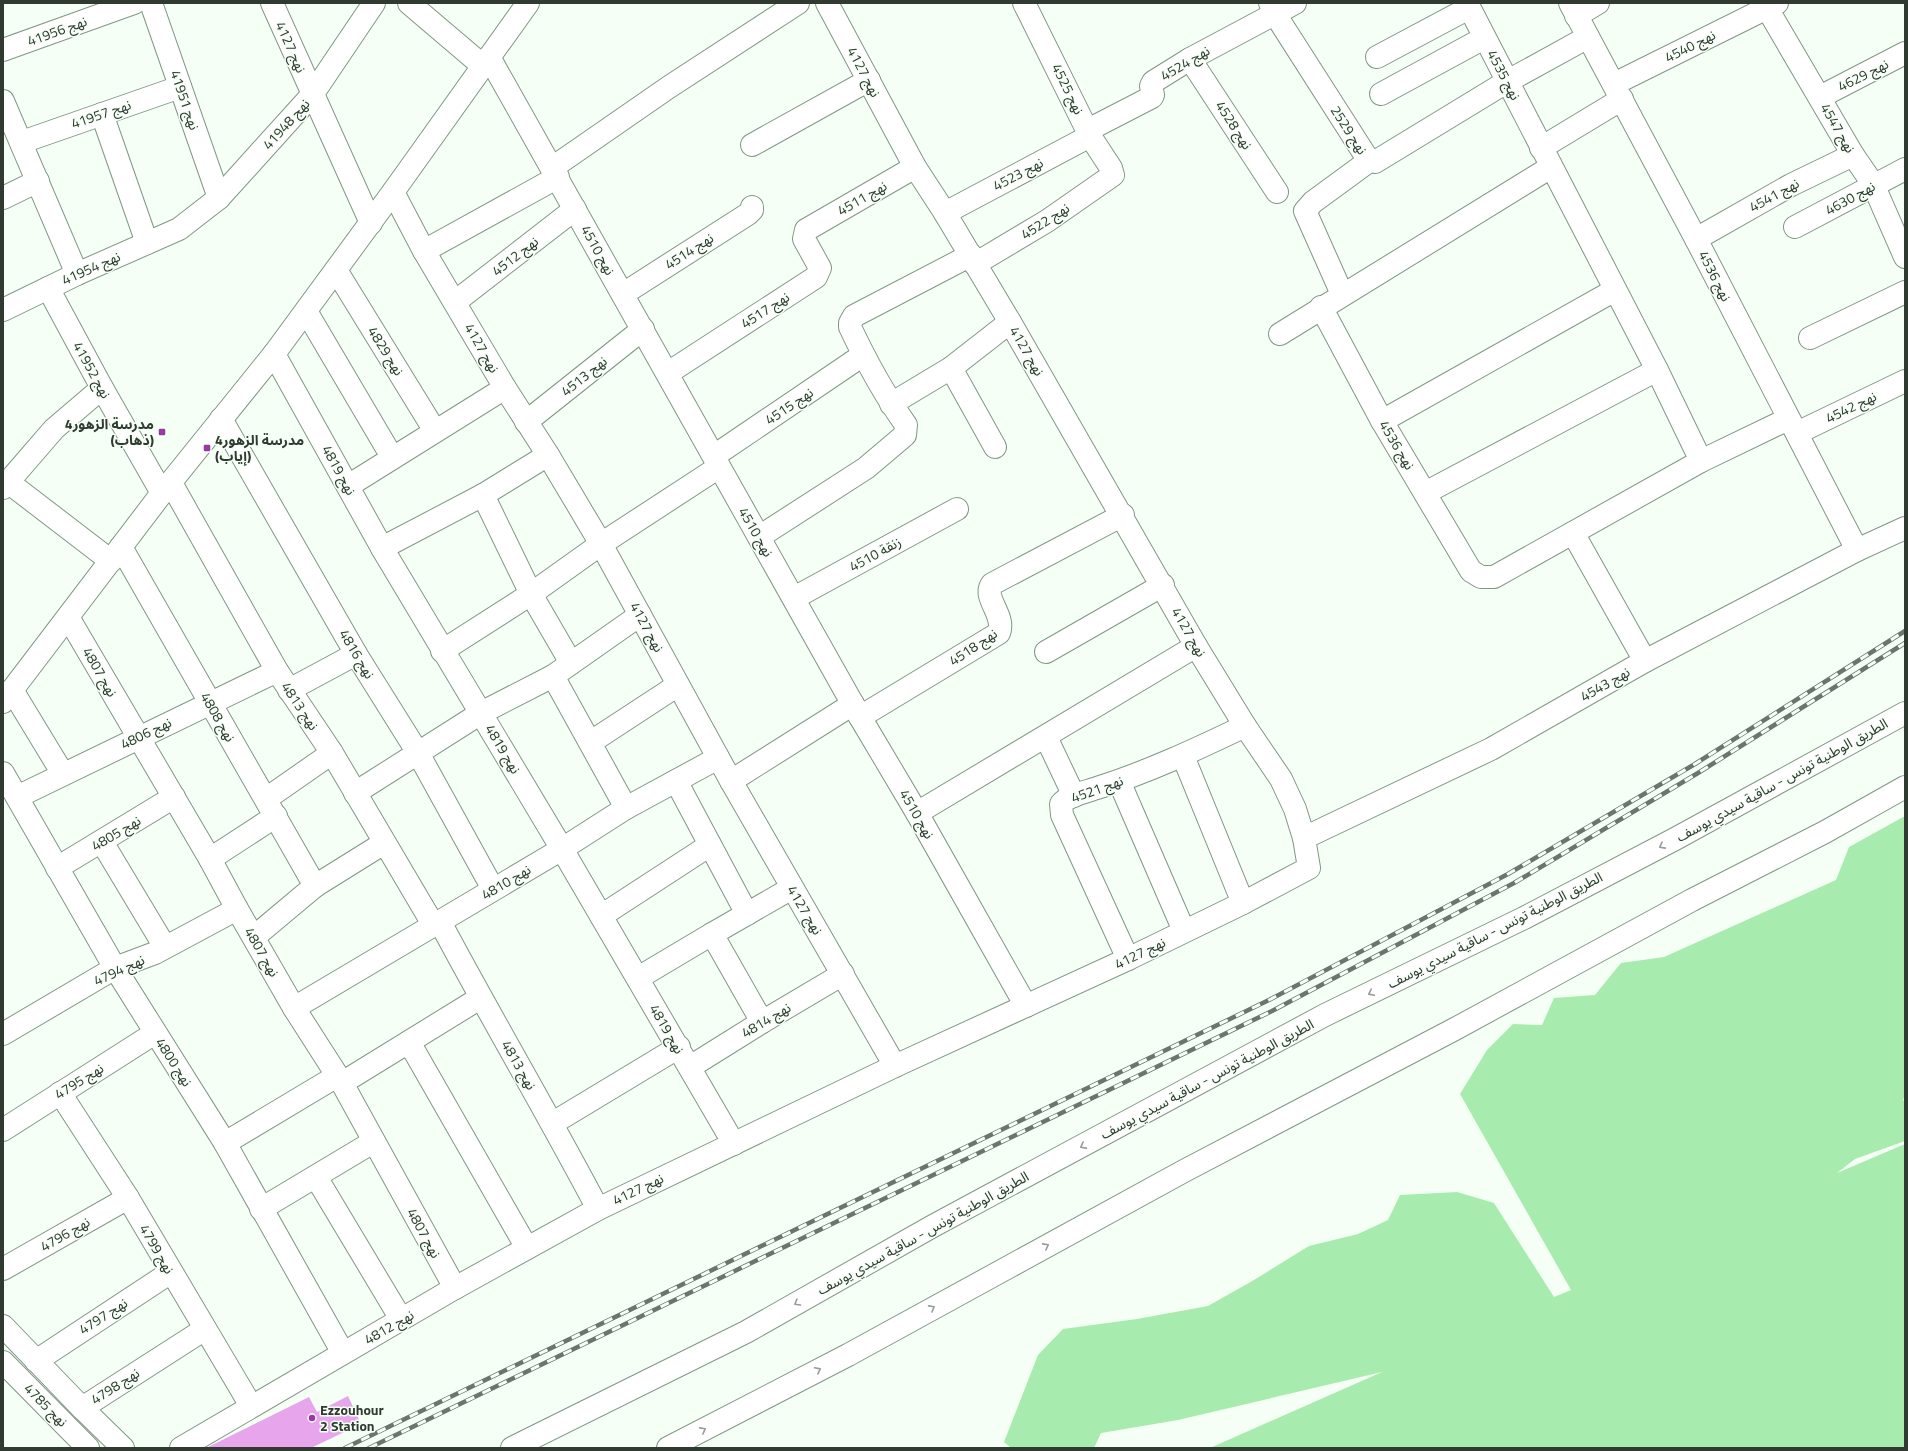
<svg xmlns="http://www.w3.org/2000/svg" width="1908" height="1451" viewBox="0 0 1908 1451" font-family="'Titillium Web','Noto Sans Arabic',sans-serif">
  <style>
    .green { fill: #a8ebae }
    .building { fill: #e7a5ec }
    .lines { fill: none; stroke-linecap: round; stroke-linejoin: round }
    .minor-casing { stroke: #819783; stroke-width: 24 }
    .major-casing { stroke: #819783; stroke-width: 24 }
    .highway-casing { stroke: #819783; stroke-width: 24 }
    .minor { stroke: #fff; stroke-width: 22 }
    .major { stroke: #fff; stroke-width: 22 }
    .highway { stroke: #fff; stroke-width: 22 }
    .rail-casing { stroke: #6b756c; stroke-width: 4.5 }
    .rail { stroke: #f5fff6; stroke-width: 3; stroke-dasharray: 9; stroke-linecap: butt }
    .oneway { stroke: #989c98 }
    .poi-dot { fill: #9839a1; stroke: #f5fff6; stroke-width: 1.5 }
    .labels { text-anchor: middle; stroke-width: 3; stroke-linejoin: round; paint-order: stroke }
    .street-label { font-size: 14px; fill: #303a31; stroke: #f5fff6 }
    .poi-label { font-size: 14px; font-weight: bold; fill: #303a31; stroke: #f5fff6; text-anchor: start }
  </style>
  <rect width="100%" height="100%" fill="#f5fff6"/>
  <!-- green -->
  <path class="green" d="M 1905,816 L 1905,1097 L 1903,1099 L 1905,1104 L 1905,1141 L 1855,1159 L 1837,1173 L 1905,1144 L 1905,1448 L 1210,1448 L 1382,1372 L 1178,1420 L 1101,1433 L 1094,1448 L 1011,1448 L 1004,1442 L 1038,1355 L 1063,1329 L 1137,1319 L 1208,1306 L 1254,1280 L 1309,1246 L 1358,1234 L 1388,1220 L 1400,1195 L 1457,1192 L 1494,1203 L 1554,1297 L 1571,1290 L 1460,1094 L 1487,1050 L 1513,1024 L 1542,1025 L 1554,998 L 1595,995 L 1621,963 L 1664,957 L 1836,880 L 1849,847 Z"/>
  <!-- building -->
  <path class="building" d="M 348,1396 L 361,1424 L 311,1448 L 206,1448 L 309,1397 L 317,1412 Z"/>
  <g class="lines">
    <defs>
      <g id="minor">
        <path d="M 151,3 L 219,198"/>
        <path d="M 272,3 L 371,223"/>
        <path d="M 409,3 L 483,66"/>
        <path d="M 1270,3 L 1275,14 L 1369,161 L 1375,162 L 1508,81 L 1588,37"/>
        <path d="M 1467,3 L 1657,370 L 1701,461"/>
        <path d="M 1570,3 L 1696,239 L 1857,550"/>
        <path d="M 1764,3 L 1853,155 L 1873,184 L 1905,257"/>
        <path d="M 1576,16 L 1598,3"/>
        <path d="M 3,50 L 134,3"/>
        <path d="M 489,57 L 860,717 L 917,813 L 1026,1006"/>
        <path d="M 1377,57 L 1469,8"/>
        <path d="M 1190,59 L 1277,192"/>
        <path d="M 1614,84 L 1777,3"/>
        <path d="M 1381,94 L 1484,38"/>
        <path d="M 1820,97 L 1905,53"/>
        <path d="M 3,101 L 77,274"/>
        <path d="M 102,114 L 147,243"/>
        <path d="M 1088,130 L 1152,97 L 1153,95 L 1151,86 L 1153,82 L 1190,59 L 1295,3"/>
        <path d="M 22,142 L 180,87"/>
        <path d="M 752,145 L 869,80"/>
        <path d="M 1541,148 L 1622,99"/>
        <path d="M 552,168 L 669,87 L 798,3"/>
        <path d="M 393,192 L 424,251 L 505,388 L 548,455 L 601,544 L 731,781 L 895,1066"/>
        <path d="M 3,198 L 38,181"/>
        <path d="M 945,213 L 1090,136"/>
        <path d="M 1795,227 L 1905,169"/>
        <path d="M 1696,239 L 1791,185 L 1853,155"/>
        <path d="M 424,251 L 558,177"/>
        <path d="M 975,264 L 1047,221 L 1113,175 L 1111,168 L 1090,136 L 1024,3"/>
        <path d="M 336,270 L 435,431"/>
        <path d="M 48,288 L 102,388 L 162,493"/>
        <path d="M 623,294 L 748,214 L 752,210 L 752,207"/>
        <path d="M 1342,294 L 1305,211 L 1313,202 L 1369,161"/>
        <path d="M 455,302 L 575,209"/>
        <path d="M 1321,307 L 1382,421 L 1471,571 L 1481,577 L 1494,577 L 1701,461 L 1788,419"/>
        <path d="M 3,310 L 77,274 L 179,229 L 219,198 L 312,95 L 374,3"/>
        <path d="M 306,311 L 392,457"/>
        <path d="M 1280,334 L 1551,167"/>
        <path d="M 1810,338 L 1905,292"/>
        <path d="M 274,354 L 382,548 L 562,849 L 734,1144"/>
        <path d="M 951,368 L 995,447"/>
        <path d="M 668,373 L 816,277 L 820,268 L 804,239 L 806,230 L 915,167"/>
        <path d="M 891,404 L 951,368 L 1010,322"/>
        <path d="M 221,419 L 356,654 L 418,753 L 493,889"/>
        <path d="M 1382,421 L 1615,290"/>
        <path d="M 526,422 L 643,329"/>
        <path d="M 1797,433 L 1905,381"/>
        <path d="M 714,456 L 863,355"/>
        <path d="M 8,482 L 111,561"/>
        <path d="M 171,483 L 277,671 L 332,753 L 434,926"/>
        <path d="M 348,486 L 505,388"/>
        <path d="M 3,488 L 54,429 L 102,388"/>
        <path d="M 1425,493 L 1657,370"/>
        <path d="M 483,495 L 531,594 L 571,663"/>
        <path d="M 1573,533 L 1645,661"/>
        <path d="M 759,537 L 866,468 L 905,435 L 906,425 C 884,394 866,361 850,327 L 850,323 L 854,316 L 971,255"/>
        <path d="M 121,547 L 315,886"/>
        <path d="M 382,548 L 483,495 L 548,455"/>
        <path d="M 794,598 L 957,509"/>
        <path d="M 68,617 L 210,859 L 237,909 L 294,1008 L 342,1083 L 455,1288"/>
        <path d="M 442,651 L 531,594 L 601,544 L 719,467"/>
        <path d="M 1046,652 L 1163,585"/>
        <path d="M 553,676 L 626,808"/>
        <path d="M 12,690 L 63,774"/>
        <path d="M 289,690 L 356,654"/>
        <path d="M 860,717 L 999,633 C 1006,615 982,598 992,584 L 1123,515"/>
        <path d="M 1046,737 L 1074,796"/>
        <path d="M 591,742 L 678,685"/>
        <path d="M 1183,756 L 1243,903"/>
        <path d="M 3,773 L 115,968 L 225,1143 L 343,1353"/>
        <path d="M 676,781 L 747,914"/>
        <path d="M 731,781 L 853,704"/>
        <path d="M 1119,781 L 1184,931"/>
        <path d="M 355,793 L 481,713 L 553,676 L 640,615"/>
        <path d="M 17,797 L 277,671"/>
        <path d="M 266,799 L 332,753"/>
        <path d="M 917,813 L 1196,646"/>
        <path d="M 1304,838 L 1491,749 L 1645,661 L 1857,550 L 1905,528"/>
        <path d="M 102,842 L 165,947"/>
        <path d="M 210,859 L 276,816"/>
        <path d="M 57,868 L 174,797"/>
        <path d="M 601,916 L 710,845"/>
        <path d="M 440,922 C 491,1018 547,1112 598,1209"/>
        <path d="M 254,937 L 315,886 L 384,843"/>
        <path d="M 1128,959 L 1062,815 L 1061,804 C 1068,795 1086,792 1097,788 C 1148,772 1197,749 1245,726"/>
        <path d="M 638,978 L 712,934"/>
        <path d="M 294,1008 L 562,849 L 626,808 L 718,758"/>
        <path d="M 762,1022 L 712,934 L 792,888"/>
        <path d="M 3,1034 L 115,968 L 155,953 L 237,909"/>
        <path d="M 409,1042 L 527,1248"/>
        <path d="M 690,1067 L 762,1022 L 843,974"/>
        <path d="M 342,1083 L 480,998"/>
        <path d="M 60,1093 L 128,1198 L 251,1406"/>
        <path d="M 553,1123 L 679,1047"/>
        <path d="M 3,1130 L 155,1033"/>
        <path d="M 225,1143 L 337,1076"/>
        <path d="M 316,1177 L 401,1319"/>
        <path d="M 261,1209 L 373,1142"/>
        <path d="M 3,1269 L 128,1198"/>
        <path d="M 3,1326 L 82,1408 L 205,1329"/>
        <path d="M 36,1361 L 171,1272"/>
        <path d="M 3,1362 L 88,1448"/>
        <path d="M 82,1408 L 123,1448"/>
        <path d="M 181,1448 L 455,1288 L 598,1209 L 895,1066 L 1128,959 L 1243,903 L 1309,868 L 1304,838 L 1295,809 L 1281,779 L 1245,726 L 1196,646 L 1010,322 L 945,213 L 915,167 L 827,3"/>
      </g>
      <path id="major" d="M 3,702 L 162,493 L 274,354 L 393,192 L 528,3"/>
      <g id="highway">
        <path d="M 512,1448 L 746,1332 L 933,1226 L 1325,1015 L 1524,918 L 1675,839 L 1905,713"/>
        <path d="M 668,1448 L 848,1355 L 1184,1171 L 1453,1030 L 1692,900 L 1825,832 L 1905,787"/>
      </g>
    </defs>
    <!-- minor casing -->
    <use href="#minor" class="minor-casing"/>
    <!-- major casing -->
    <use href="#major" class="major-casing"/>
    <!-- highway casing -->
    <use href="#highway" class="highway-casing"/>
    <!-- minor -->
    <use href="#minor" class="minor"/>
    <!-- major -->
    <use href="#major" class="major"/>
    <!-- highway -->
    <use href="#highway" class="highway"/>
    <defs>
      <g id="rail">
        <path d="M 345,1448 L 1269,1000 L 1508,874 L 1695,764 L 1905,631"/>
        <path d="M 369,1448 L 1272,1011 L 1514,883 L 1698,773 L 1905,643"/>
      </g>
    </defs>
    <!-- rail casing -->
    <use href="#rail" class="rail-casing"/>
    <!-- rail -->
    <use href="#rail" class="rail"/>
  </g>
  <!-- one-way arrows -->
  <defs><path id="oneway-chevron" d="M-2-3.5L2.5 0L-2 3.5" fill="none" stroke-width="1.6" stroke-linecap="round" stroke-linejoin="round"/></defs>
  <g class="oneway">
    <use href="#oneway-chevron" transform="translate(1662 846) rotate(152)"/>
    <use href="#oneway-chevron" transform="translate(1371 993) rotate(154)"/>
    <use href="#oneway-chevron" transform="translate(1083 1146) rotate(152)"/>
    <use href="#oneway-chevron" transform="translate(1046 1246) rotate(-28)"/>
    <use href="#oneway-chevron" transform="translate(797 1303) rotate(150)"/>
    <use href="#oneway-chevron" transform="translate(932 1308) rotate(-29)"/>
    <use href="#oneway-chevron" transform="translate(818 1370) rotate(-27)"/>
    <use href="#oneway-chevron" transform="translate(703 1430) rotate(-28)"/>
  </g>
  <!-- markers -->
  <g class="poi-dot">
    <rect x="158" y="428" width="8" height="8" rx="2"/>
    <rect x="203" y="444" width="8" height="8" rx="2"/>
    <circle cx="312" cy="1418" r="4"/>
  </g>
  <g class="labels">
    <!-- street labels -->
    <g class="street-label">
      <text transform="translate(57 31) rotate(-20)" y="5">نهج 41956</text>
      <text transform="translate(1690 46) rotate(-27)" y="5">نهج 4540</text>
      <text transform="translate(291 47) rotate(66)" y="5">نهج 4127</text>
      <text transform="translate(1185 63) rotate(-31)" y="5">نهج 4524</text>
      <text transform="translate(864 72) rotate(62)" y="5">نهج 4127</text>
      <text transform="translate(1504 75) rotate(62)" y="5">نهج 4535</text>
      <text transform="translate(1863 75) rotate(-27)" y="5">نهج 4629</text>
      <text transform="translate(1068 89) rotate(64)" y="5">نهج 4525</text>
      <text transform="translate(185 100) rotate(71)" y="5">نهج 41951</text>
      <text transform="translate(101 114) rotate(-19)" y="5">نهج 41957</text>
      <text transform="translate(286 124) rotate(-48)" y="5">نهج 41948</text>
      <text transform="translate(1234 125) rotate(57)" y="5">نهج 4528</text>
      <text transform="translate(1838 128) rotate(60)" y="5">نهج 4547</text>
      <text transform="translate(1349 130) rotate(57)" y="5">نهج 2529</text>
      <text transform="translate(1018 174) rotate(-28)" y="5">نهج 4523</text>
      <text transform="translate(1774 195) rotate(-29)" y="5">نهج 4541</text>
      <text transform="translate(862 198) rotate(-30)" y="5">نهج 4511</text>
      <text transform="translate(1850 198) rotate(-29)" y="5">نهج 4630</text>
      <text transform="translate(1045 221) rotate(-33)" y="5">نهج 4522</text>
      <text transform="translate(598 250) rotate(61)" y="5">نهج 4510</text>
      <text transform="translate(689 251) rotate(-33)" y="5">نهج 4514</text>
      <text transform="translate(515 256) rotate(-38)" y="5">نهج 4512</text>
      <text transform="translate(91 268) rotate(-24)" y="5">نهج 41954</text>
      <text transform="translate(1715 276) rotate(63)" y="5">نهج 4536</text>
      <text transform="translate(765 310) rotate(-33)" y="5">نهج 4517</text>
      <text transform="translate(482 348) rotate(60)" y="5">نهج 4127</text>
      <text transform="translate(386 351) rotate(58)" y="5">نهج 4829</text>
      <text transform="translate(1027 351) rotate(60)" y="5">نهج 4127</text>
      <text transform="translate(92 370) rotate(61)" y="5">نهج 41952</text>
      <text transform="translate(584 376) rotate(-39)" y="5">نهج 4513</text>
      <text transform="translate(789 406) rotate(-34)" y="5">نهج 4515</text>
      <text transform="translate(1851 407) rotate(-26)" y="5">نهج 4542</text>
      <text transform="translate(1397 445) rotate(59)" y="5">نهج 4536</text>
      <text transform="translate(339 470) rotate(61)" y="5">نهج 4819</text>
      <text transform="translate(756 532) rotate(60)" y="5">نهج 4510</text>
      <text transform="translate(875 554) rotate(-29)" y="5">زنقة 4510</text>
      <text transform="translate(647 627) rotate(61)" y="5">نهج 4127</text>
      <text transform="translate(1189 632) rotate(60)" y="5">نهج 4127</text>
      <text transform="translate(973 647) rotate(-34)" y="5">نهج 4518</text>
      <text transform="translate(357 654) rotate(59)" y="5">نهج 4816</text>
      <text transform="translate(100 672) rotate(60)" y="5">نهج 4807</text>
      <text transform="translate(1605 684) rotate(-30)" y="5">نهج 4543</text>
      <text transform="translate(300 706) rotate(56)" y="5">نهج 4813</text>
      <text transform="translate(218 717) rotate(60)" y="5">نهج 4808</text>
      <text transform="translate(146 733) rotate(-26)" y="5">نهج 4806</text>
      <text transform="translate(503 749) rotate(59)" y="5">نهج 4819</text>
      <text transform="translate(1782 780) rotate(-29)" y="5">الطريق الوطنية تونس - ساقية سيدي يوسف</text>
      <text transform="translate(1097 789) rotate(-20)" y="5">نهج 4521</text>
      <text transform="translate(917 814) rotate(60)" y="5">نهج 4510</text>
      <text transform="translate(116 833) rotate(-31)" y="5">نهج 4805</text>
      <text transform="translate(506 882) rotate(-31)" y="5">نهج 4810</text>
      <text transform="translate(805 910) rotate(59)" y="5">نهج 4127</text>
      <text transform="translate(1495 930) rotate(-27)" y="5">الطريق الوطنية تونس - ساقية سيدي يوسف</text>
      <text transform="translate(262 952) rotate(60)" y="5">نهج 4807</text>
      <text transform="translate(1140 953) rotate(-26)" y="5">نهج 4127</text>
      <text transform="translate(119 970) rotate(-25)" y="5">نهج 4794</text>
      <text transform="translate(766 1020) rotate(-31)" y="5">نهج 4814</text>
      <text transform="translate(667 1029) rotate(60)" y="5">نهج 4819</text>
      <text transform="translate(174 1062) rotate(57)" y="5">نهج 4800</text>
      <text transform="translate(519 1065) rotate(60)" y="5">نهج 4813</text>
      <text transform="translate(1207 1079) rotate(-28)" y="5">الطريق الوطنية تونس - ساقية سيدي يوسف</text>
      <text transform="translate(79 1081) rotate(-32)" y="5">نهج 4795</text>
      <text transform="translate(638 1189) rotate(-26)" y="5">نهج 4127</text>
      <text transform="translate(424 1233) rotate(61)" y="5">نهج 4807</text>
      <text transform="translate(923 1233) rotate(-29)" y="5">الطريق الوطنية تونس - ساقية سيدي يوسف</text>
      <text transform="translate(65 1234) rotate(-30)" y="5">نهج 4796</text>
      <text transform="translate(157 1249) rotate(60)" y="5">نهج 4799</text>
      <text transform="translate(103 1316) rotate(-33)" y="5">نهج 4797</text>
      <text transform="translate(389 1327) rotate(-30)" y="5">نهج 4812</text>
      <text transform="translate(115 1386) rotate(-33)" y="5">نهج 4798</text>
      <text transform="translate(46 1405) rotate(45)" y="5">نهج 4785</text>
    </g>
    <!-- poi labels -->
    <g class="poi-label">
      <text x="154" y="429" text-anchor="end">مدرسة الزهور4<tspan x="154" dy="16">(ذهاب)</tspan></text>
      <text x="215" y="445">مدرسة الزهور4<tspan x="215" dy="16">(إياب)</tspan></text>
      <text x="320" y="1415">Ezzouhour<tspan x="320" dy="16">2 Station</tspan></text>
    </g>
  </g>
  <!-- border -->
  <rect width="1908" height="1451" fill="none" stroke="#303a31" stroke-width="8"/>
</svg>
